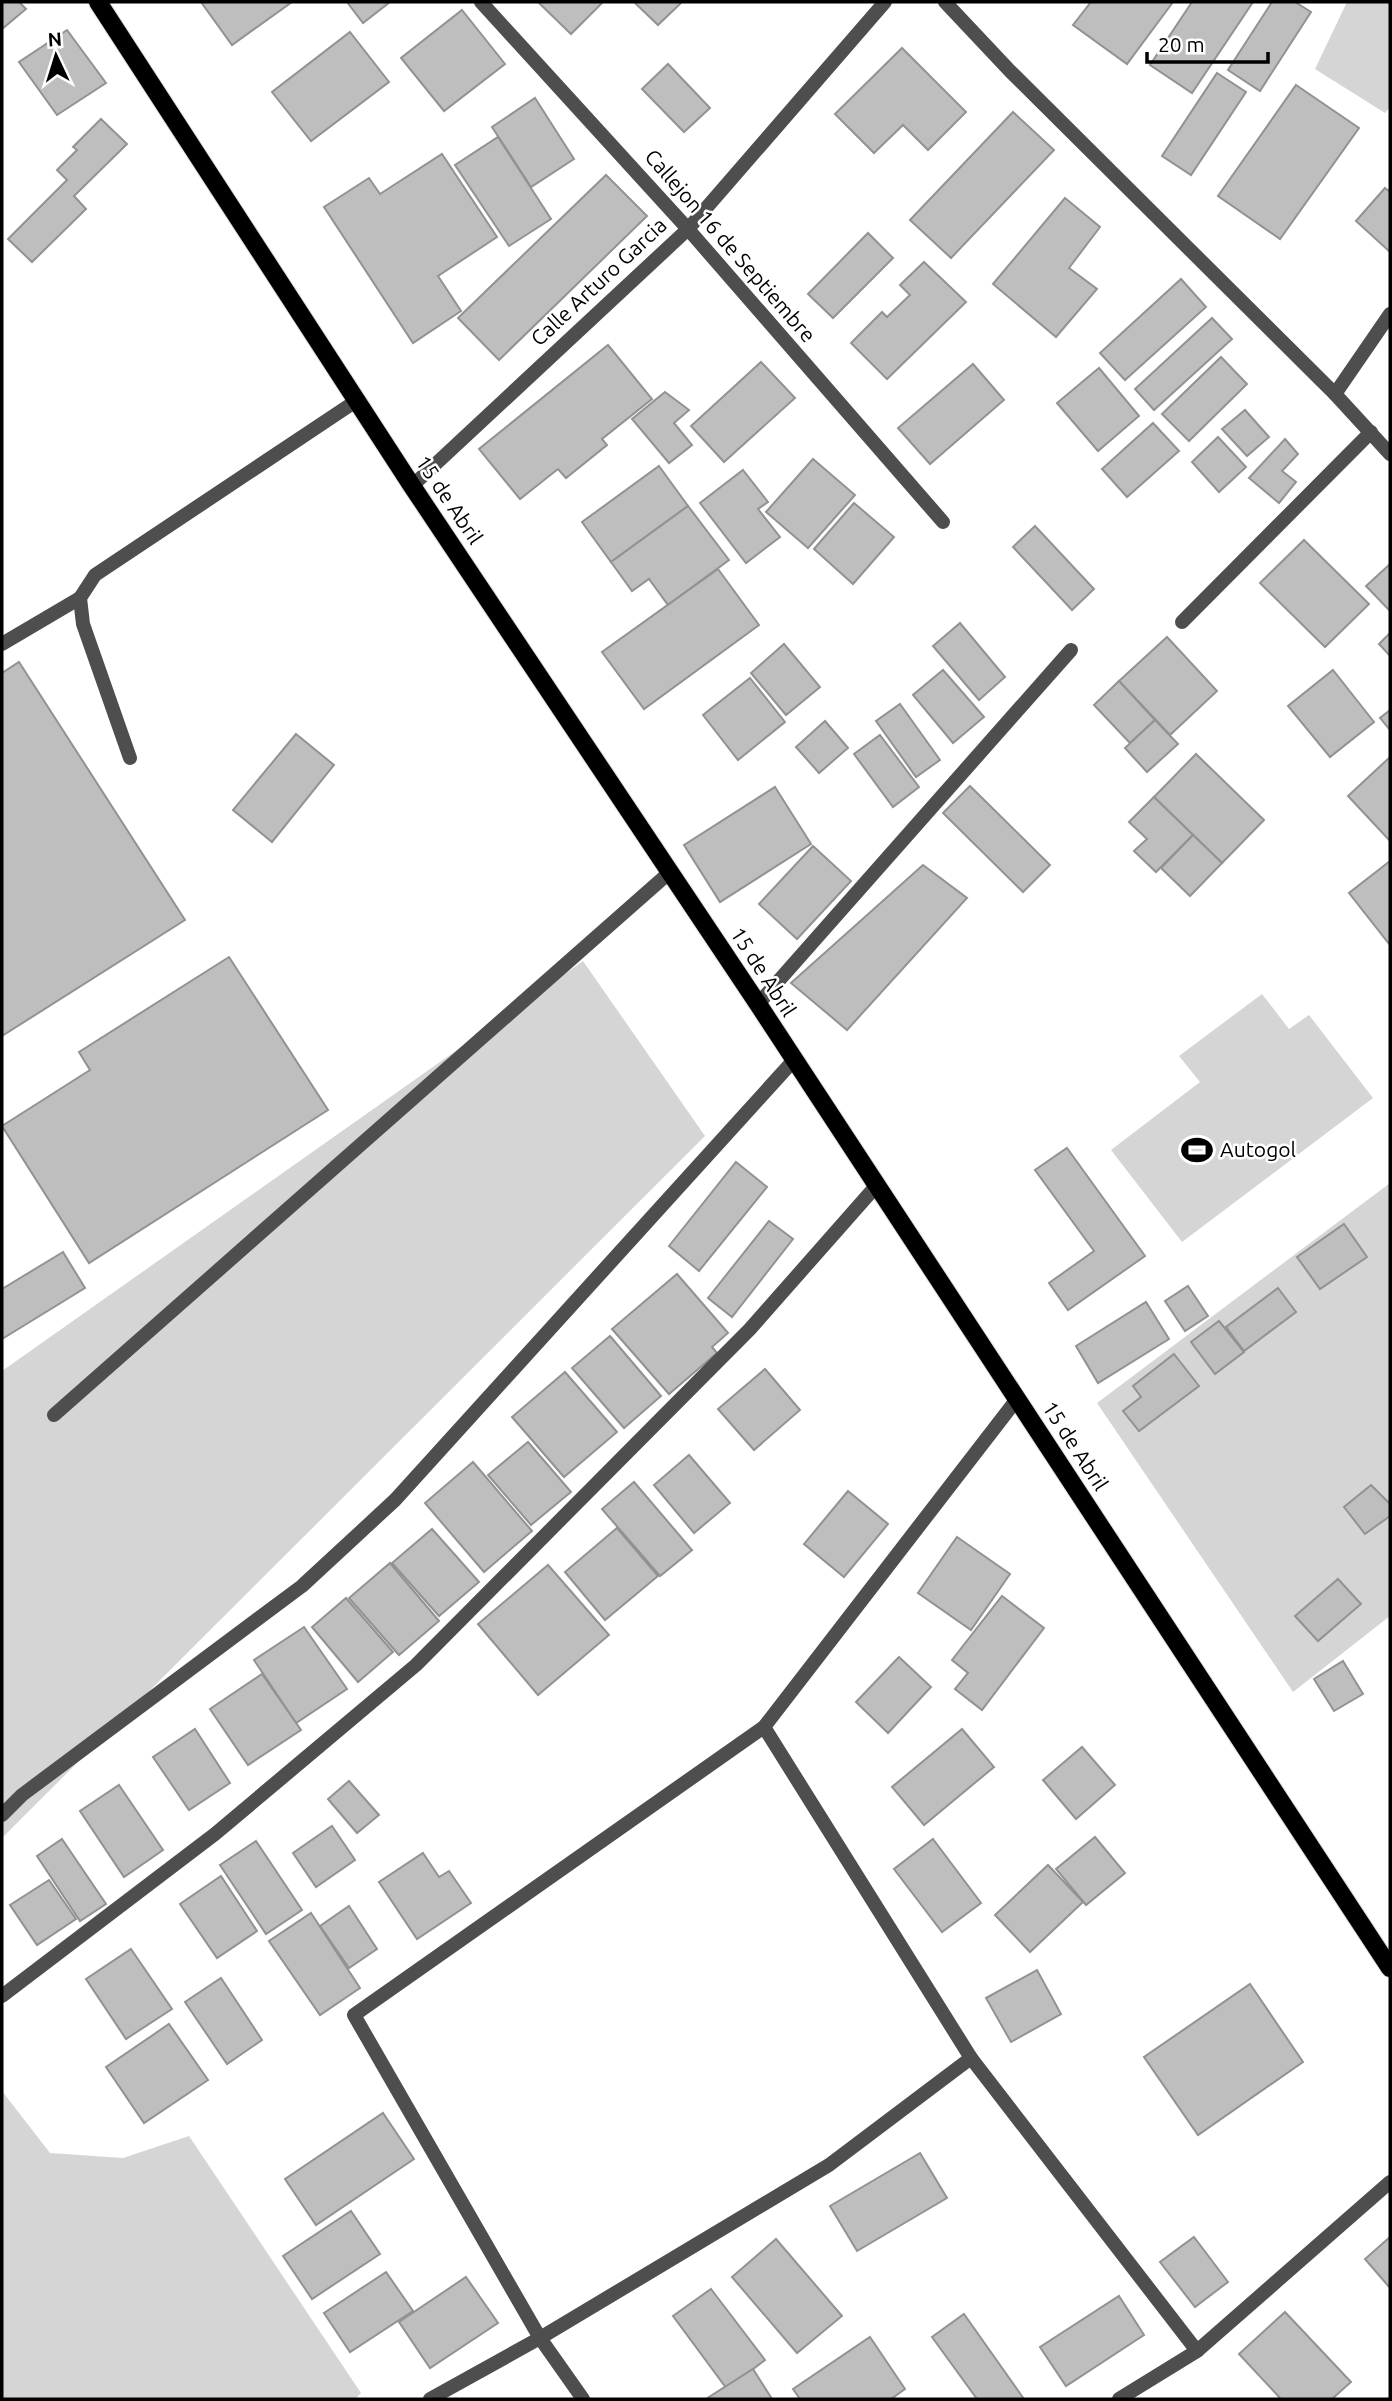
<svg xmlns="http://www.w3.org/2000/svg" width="1392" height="2401" viewBox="0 0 1392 2401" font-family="Ubuntu,sans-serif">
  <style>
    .green { fill: #d5d5d5 }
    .building { fill: #bebebe; stroke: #929292; stroke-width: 2 }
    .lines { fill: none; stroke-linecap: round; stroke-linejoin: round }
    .primary-casing { stroke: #dbdbdb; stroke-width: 20 }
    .service { stroke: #4e4e4e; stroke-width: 14 }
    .minor { stroke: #4e4e4e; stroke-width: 14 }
    .primary { stroke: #000; stroke-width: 18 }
    .labels { text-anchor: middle; stroke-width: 5; stroke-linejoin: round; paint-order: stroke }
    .street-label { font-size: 21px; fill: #000; stroke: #fff }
    .poi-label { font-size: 21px; fill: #000; stroke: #fff; text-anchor: start }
  </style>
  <rect width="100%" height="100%" fill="#fff"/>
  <!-- green -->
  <g class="green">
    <path d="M 1347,2 L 1390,2 L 1390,107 L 1385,113 L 1315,69 Z"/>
    <path d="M 583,961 L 705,1136 L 2,1838 L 2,1371 Z"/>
    <path d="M 1262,994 L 1289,1029 L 1309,1015 L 1373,1098 L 1182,1242 L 1111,1150 L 1200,1082 L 1179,1056 Z"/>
    <path d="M 1390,1183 L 1390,1616 L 1293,1692 L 1097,1403 Z"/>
    <path d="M 2,2091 L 50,2153 L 123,2158 L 189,2136 L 361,2393 L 355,2399 L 2,2399 Z"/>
  </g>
  <!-- building -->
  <g class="building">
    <path d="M 2,2 L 19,2 L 26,9 L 2,29 Z"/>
    <path d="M 201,2 L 292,2 L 232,45 Z"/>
    <path d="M 347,2 L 390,2 L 363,23 Z"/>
    <path d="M 538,2 L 603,2 L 571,34 Z"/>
    <path d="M 634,2 L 682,2 L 658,25 Z"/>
    <path d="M 1091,2 L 1173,2 L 1127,64 L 1073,25 Z"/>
    <path d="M 1192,2 L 1253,2 L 1192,93 L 1150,65 Z"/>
    <path d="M 1272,2 L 1295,2 L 1311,12 L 1260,91 L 1228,70 Z"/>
    <path d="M 462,10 L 505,64 L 444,111 L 401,58 Z"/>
    <path d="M 67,30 L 106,83 L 57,115 L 19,62 Z"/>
    <path d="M 350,32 L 389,82 L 311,141 L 272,92 Z"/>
    <path d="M 902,48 L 966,112 L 928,150 L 903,125 L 874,153 L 835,114 Z"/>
    <path d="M 668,64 L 710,108 L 684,132 L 642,89 Z"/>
    <path d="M 1217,73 L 1246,92 L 1191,175 L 1162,156 Z"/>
    <path d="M 1296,85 L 1359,128 L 1280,239 L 1218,196 Z"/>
    <path d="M 535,98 L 574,159 L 531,187 L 492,127 Z"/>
    <path d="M 1013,112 L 1054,150 L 951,258 L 910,220 Z"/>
    <path d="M 101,119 L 127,144 L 74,196 L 86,209 L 32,262 L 8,239 L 67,180 L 57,170 L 77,150 L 73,147 Z"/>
    <path d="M 498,137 L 551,219 L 509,246 L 455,165 Z"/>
    <path d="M 442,154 L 497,237 L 438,276 L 461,311 L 413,343 L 324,207 L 369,178 L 380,194 Z"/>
    <path d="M 606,175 L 647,216 L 499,360 L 458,318 Z"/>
    <path d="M 1385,188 L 1390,192 L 1390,252 L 1356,221 Z"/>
    <path d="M 1065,198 L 1100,227 L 1069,268 L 1097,289 L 1056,337 L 993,284 Z"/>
    <path d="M 868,233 L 893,258 L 833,318 L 808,294 Z"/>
    <path d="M 924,262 L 966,302 L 887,379 L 851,343 L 882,312 L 887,317 L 910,295 L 900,285 Z"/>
    <path d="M 1181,279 L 1206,307 L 1125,380 L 1100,353 Z"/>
    <path d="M 1212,318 L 1232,339 L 1154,410 L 1135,389 Z"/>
    <path d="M 608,345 L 652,399 L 602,439 L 607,445 L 566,478 L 558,469 L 520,499 L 479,449 Z"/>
    <path d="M 1221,357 L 1247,384 L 1189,441 L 1162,414 Z"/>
    <path d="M 761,362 L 795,398 L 724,462 L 691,426 Z"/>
    <path d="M 973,364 L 1004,400 L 930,464 L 898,428 Z"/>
    <path d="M 1099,368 L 1139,416 L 1098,451 L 1057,403 Z"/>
    <path d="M 665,392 L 689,410 L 674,423 L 692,445 L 669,463 L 632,419 Z"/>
    <path d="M 1245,410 L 1269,437 L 1247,456 L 1222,429 Z"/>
    <path d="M 1153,423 L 1179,451 L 1127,497 L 1102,469 Z"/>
    <path d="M 1218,437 L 1246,467 L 1219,492 L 1192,462 Z"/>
    <path d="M 1285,439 L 1298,454 L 1282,471 L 1296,482 L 1279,503 L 1249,478 Z"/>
    <path d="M 813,459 L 855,495 L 808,548 L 766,512 Z"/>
    <path d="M 659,466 L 688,506 L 611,562 L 582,522 Z"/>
    <path d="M 743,470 L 768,502 L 758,509 L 780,537 L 746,563 L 700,503 Z"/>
    <path d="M 854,503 L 894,537 L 853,584 L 814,549 Z"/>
    <path d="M 688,506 L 729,560 L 668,605 L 649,579 L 632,591 L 611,562 Z"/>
    <path d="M 1035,526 L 1094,589 L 1072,610 L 1013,547 Z"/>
    <path d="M 1304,540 L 1369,604 L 1325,647 L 1260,583 Z"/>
    <path d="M 1390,564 L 1390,611 L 1366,586 Z"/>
    <path d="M 718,569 L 759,625 L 644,709 L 602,652 Z"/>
    <path d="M 960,623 L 1005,677 L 979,700 L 933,646 Z"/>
    <path d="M 1390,633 L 1390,656 L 1379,644 Z"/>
    <path d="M 1167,637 L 1217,691 L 1170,735 L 1119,681 Z"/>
    <path d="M 784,644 L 820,687 L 786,715 L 751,673 Z"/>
    <path d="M 19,662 L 185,920 L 2,1036 L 2,673 Z"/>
    <path d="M 943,670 L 984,717 L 953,743 L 913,695 Z"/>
    <path d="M 1333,670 L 1374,722 L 1330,757 L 1288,706 Z"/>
    <path d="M 750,678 L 785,722 L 738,760 L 703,715 Z"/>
    <path d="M 1119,681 L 1155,720 L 1130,743 L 1094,705 Z"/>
    <path d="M 900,704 L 940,760 L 916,777 L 876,721 Z"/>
    <path d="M 1390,710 L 1390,730 L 1380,718 Z"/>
    <path d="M 1155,720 L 1178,744 L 1147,772 L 1125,748 Z"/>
    <path d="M 825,721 L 848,748 L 819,773 L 796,747 Z"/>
    <path d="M 296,734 L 334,765 L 272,842 L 233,810 Z"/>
    <path d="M 880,735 L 919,787 L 893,807 L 854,754 Z"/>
    <path d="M 1196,754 L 1264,820 L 1222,863 L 1154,797 Z"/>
    <path d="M 1390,757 L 1390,841 L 1348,796 Z"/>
    <path d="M 970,786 L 1050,865 L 1023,892 L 943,813 Z"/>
    <path d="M 775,787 L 811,844 L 720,902 L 684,845 Z"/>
    <path d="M 1154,797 L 1193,835 L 1156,872 L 1134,851 L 1147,839 L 1129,822 Z"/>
    <path d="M 1193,835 L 1222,863 L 1190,896 L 1161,868 Z"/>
    <path d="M 813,846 L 851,881 L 797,939 L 759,904 Z"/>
    <path d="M 1390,861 L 1390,945 L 1349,893 Z"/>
    <path d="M 923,865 L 967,898 L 847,1030 L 791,983 Z"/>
    <path d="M 229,957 L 328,1110 L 89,1263 L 2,1126 L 90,1070 L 79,1052 Z"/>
    <path d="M 1067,1148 L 1145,1256 L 1068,1310 L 1049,1283 L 1094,1251 L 1035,1170 Z"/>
    <path d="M 736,1162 L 767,1187 L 699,1271 L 669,1246 Z"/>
    <path d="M 769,1221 L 793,1239 L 732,1317 L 708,1298 Z"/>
    <path d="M 1344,1224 L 1367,1257 L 1320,1289 L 1297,1257 Z"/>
    <path d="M 63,1252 L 85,1288 L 2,1339 L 2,1289 Z"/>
    <path d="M 677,1274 L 728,1333 L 712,1347 L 717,1353 L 669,1394 L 612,1329 Z"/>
    <path d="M 1188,1286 L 1208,1316 L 1185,1331 L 1165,1301 Z"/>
    <path d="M 1278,1288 L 1296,1312 L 1244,1351 L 1226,1327 Z"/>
    <path d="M 1146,1302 L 1169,1339 L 1098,1383 L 1076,1346 Z"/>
    <path d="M 1219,1321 L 1244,1352 L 1215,1374 L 1191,1342 Z"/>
    <path d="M 610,1336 L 661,1396 L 624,1428 L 572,1368 Z"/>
    <path d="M 1174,1354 L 1199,1386 L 1139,1431 L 1123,1411 L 1141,1397 L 1133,1386 Z"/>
    <path d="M 765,1369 L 800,1410 L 754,1450 L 718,1409 Z"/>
    <path d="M 565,1372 L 617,1432 L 564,1477 L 512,1417 Z"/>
    <path d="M 528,1442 L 571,1492 L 531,1525 L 488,1475 Z"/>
    <path d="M 689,1455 L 730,1503 L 694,1533 L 654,1485 Z"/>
    <path d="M 473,1462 L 532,1531 L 484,1572 L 425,1503 Z"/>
    <path d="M 634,1482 L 692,1550 L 660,1576 L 602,1509 Z"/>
    <path d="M 1371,1485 L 1390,1504 L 1390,1516 L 1365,1534 L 1344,1507 Z"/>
    <path d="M 848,1491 L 888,1524 L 844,1577 L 804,1544 Z"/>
    <path d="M 617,1528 L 658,1576 L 605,1620 L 565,1572 Z"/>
    <path d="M 432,1529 L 479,1582 L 439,1616 L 392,1563 Z"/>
    <path d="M 957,1537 L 1010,1574 L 971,1630 L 918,1593 Z"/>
    <path d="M 390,1563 L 439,1621 L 399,1655 L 349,1598 Z"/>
    <path d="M 548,1565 L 609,1635 L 538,1695 L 478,1624 Z"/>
    <path d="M 1338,1579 L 1361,1604 L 1318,1641 L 1295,1616 Z"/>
    <path d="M 1002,1596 L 1044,1628 L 982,1710 L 955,1689 L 968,1673 L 952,1660 Z"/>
    <path d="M 346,1598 L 393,1652 L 358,1682 L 312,1627 Z"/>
    <path d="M 304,1627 L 347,1689 L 296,1723 L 254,1660 Z"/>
    <path d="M 899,1657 L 931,1687 L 888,1733 L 856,1702 Z"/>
    <path d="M 1343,1661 L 1363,1694 L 1334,1711 L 1314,1679 Z"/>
    <path d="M 262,1674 L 301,1730 L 248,1765 L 210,1709 Z"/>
    <path d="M 195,1729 L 230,1783 L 189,1810 L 153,1757 Z"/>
    <path d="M 962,1729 L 994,1767 L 924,1825 L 892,1787 Z"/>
    <path d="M 1082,1747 L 1115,1785 L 1076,1819 L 1043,1780 Z"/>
    <path d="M 349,1781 L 379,1815 L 357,1833 L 328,1799 Z"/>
    <path d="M 119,1785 L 163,1850 L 124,1877 L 80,1811 Z"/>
    <path d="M 332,1826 L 355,1860 L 316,1887 L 293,1853 Z"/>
    <path d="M 1095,1837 L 1125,1873 L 1086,1905 L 1056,1869 Z"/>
    <path d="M 62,1839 L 106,1904 L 80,1921 L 37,1856 Z"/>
    <path d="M 933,1839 L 981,1903 L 942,1932 L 894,1869 Z"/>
    <path d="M 256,1841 L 302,1910 L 266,1934 L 220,1865 Z"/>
    <path d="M 423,1853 L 439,1877 L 449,1871 L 471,1903 L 417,1939 L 379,1882 Z"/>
    <path d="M 1048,1865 L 1083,1902 L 1030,1952 L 995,1915 Z"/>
    <path d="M 221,1876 L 257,1931 L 217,1958 L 180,1904 Z"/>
    <path d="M 49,1880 L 76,1919 L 37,1945 L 10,1905 Z"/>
    <path d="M 349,1906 L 377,1949 L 349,1968 L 320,1926 Z"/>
    <path d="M 311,1913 L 360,1988 L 320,2015 L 269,1941 Z"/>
    <path d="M 131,1949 L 172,2009 L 126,2039 L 86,1979 Z"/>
    <path d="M 1037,1970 L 1061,2014 L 1011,2042 L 986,1998 Z"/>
    <path d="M 221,1978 L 262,2040 L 227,2064 L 185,2002 Z"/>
    <path d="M 1250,1984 L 1303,2062 L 1198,2135 L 1144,2057 Z"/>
    <path d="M 169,2024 L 208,2080 L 144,2123 L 106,2067 Z"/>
    <path d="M 383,2113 L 414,2159 L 316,2225 L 285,2179 Z"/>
    <path d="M 920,2153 L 947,2198 L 857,2251 L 830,2206 Z"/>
    <path d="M 351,2211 L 380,2254 L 312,2299 L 283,2256 Z"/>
    <path d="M 1194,2237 L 1228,2282 L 1195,2307 L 1160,2262 Z"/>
    <path d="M 1390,2237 L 1390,2288 L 1365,2259 Z"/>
    <path d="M 776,2239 L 842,2316 L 797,2353 L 732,2277 Z"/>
    <path d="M 386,2272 L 413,2311 L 350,2352 L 324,2313 Z"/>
    <path d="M 466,2277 L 498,2323 L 430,2368 L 399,2322 Z"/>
    <path d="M 711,2289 L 765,2360 L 727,2389 L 673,2316 Z"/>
    <path d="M 1119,2296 L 1144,2335 L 1066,2386 L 1040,2347 Z"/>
    <path d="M 1285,2312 L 1351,2382 L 1332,2399 L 1281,2399 L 1239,2354 Z"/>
    <path d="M 964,2314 L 1024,2399 L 977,2399 L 932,2337 Z"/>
    <path d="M 870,2337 L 905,2389 L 891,2399 L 800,2399 L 793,2389 Z"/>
    <path d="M 753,2369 L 772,2399 L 706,2399 Z"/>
  </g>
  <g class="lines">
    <defs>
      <path id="primary" d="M 98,2 L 412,486 L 758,1004 L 1390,1968"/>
    </defs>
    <!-- primary casing -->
    <use href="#primary" class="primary-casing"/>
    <!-- service -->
    <g class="service">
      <path d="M 2,644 L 80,598"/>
      <path d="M 130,758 L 83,624 L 80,598 L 95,575 L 356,401"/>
      <path d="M 54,1415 L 670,872"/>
    </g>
    <!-- minor -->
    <g class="minor">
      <path d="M 481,2 L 688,229 L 943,522"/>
      <path d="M 945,2 L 1010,71 L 1335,394 L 1390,454"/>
      <path d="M 1335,394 L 1390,314"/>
      <path d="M 412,486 L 688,229 L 885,2"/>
      <path d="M 1182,622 L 1371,432"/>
      <path d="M 758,1004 L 1071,650"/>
      <path d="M 764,1727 L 971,2058 L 1197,2351"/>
      <path d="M 2,1815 L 22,1795 L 302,1586 L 395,1500 L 794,1060"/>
      <path d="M 2,1996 L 215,1834 L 416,1665 L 750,1329 L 877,1185"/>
      <path d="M 430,2399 L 540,2338 L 829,2165 L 971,2058"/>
      <path d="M 583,2399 L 540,2338 L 354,2015 L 764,1727 L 1017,1399"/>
      <path d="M 1119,2399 L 1197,2351 L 1390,2182"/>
    </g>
    <!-- primary -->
    <use href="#primary" class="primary"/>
  </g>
  <!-- icons -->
  <defs>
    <symbol id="stadium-bare" viewBox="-9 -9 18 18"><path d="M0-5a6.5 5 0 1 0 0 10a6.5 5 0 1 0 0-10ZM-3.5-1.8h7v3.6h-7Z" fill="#000" stroke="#fff" stroke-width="2.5" paint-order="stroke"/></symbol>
  </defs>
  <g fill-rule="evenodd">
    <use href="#stadium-bare" x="1175" y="1128" width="44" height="44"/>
  </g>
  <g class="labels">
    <!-- street labels -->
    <g class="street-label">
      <text transform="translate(730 246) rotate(49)" y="7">Callejon 16 de Septiembre</text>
      <text transform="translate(599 282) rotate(-43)" y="7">Calle Arturo Garcia</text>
      <text transform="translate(449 500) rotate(56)" y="7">15 de Abril</text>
      <text transform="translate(763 972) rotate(57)" y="7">15 de Abril</text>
      <text transform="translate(1075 1446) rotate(57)" y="7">15 de Abril</text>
    </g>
    <!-- poi labels -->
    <g class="poi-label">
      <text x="1220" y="1157">Autogol</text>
    </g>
  </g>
  <!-- border -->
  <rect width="1392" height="2401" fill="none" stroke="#000000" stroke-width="7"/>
  <!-- north arrow -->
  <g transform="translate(56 56) rotate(356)" stroke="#ffffff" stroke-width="5" paint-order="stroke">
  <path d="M0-5L12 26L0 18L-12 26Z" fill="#000000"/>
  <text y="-10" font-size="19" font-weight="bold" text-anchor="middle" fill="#000000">N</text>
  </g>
  <!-- scale -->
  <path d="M1147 52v10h121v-10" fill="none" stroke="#000000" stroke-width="3.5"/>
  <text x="1158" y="52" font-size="21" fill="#000000" stroke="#ffffff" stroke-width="5" paint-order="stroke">20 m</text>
</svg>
